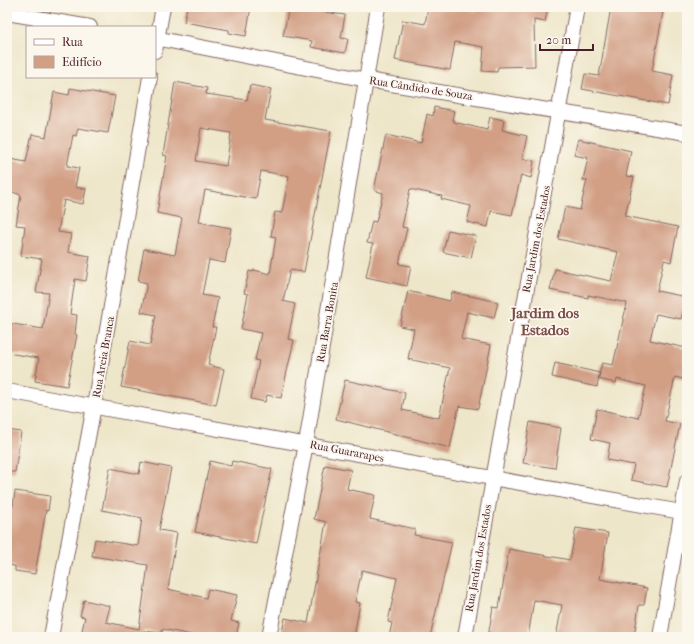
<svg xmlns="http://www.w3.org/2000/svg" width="694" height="644" viewBox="0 0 694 644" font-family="'IM FELL French Canon',serif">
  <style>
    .building { fill: #d29f85; fill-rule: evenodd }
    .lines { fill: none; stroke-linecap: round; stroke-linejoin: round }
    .minor-casing { stroke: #836562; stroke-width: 16 }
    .minor { stroke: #fff; stroke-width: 14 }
    .labels { text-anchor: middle; stroke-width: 3.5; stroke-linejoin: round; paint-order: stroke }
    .street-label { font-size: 11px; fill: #4a1f2b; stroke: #fbf7ec }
    .district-label { font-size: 15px; font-weight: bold; fill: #7a4c4a; stroke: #fbf7ec }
  </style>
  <rect width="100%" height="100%" fill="#fbf7ec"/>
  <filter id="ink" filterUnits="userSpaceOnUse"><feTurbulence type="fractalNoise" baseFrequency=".025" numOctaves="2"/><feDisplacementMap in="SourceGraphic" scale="8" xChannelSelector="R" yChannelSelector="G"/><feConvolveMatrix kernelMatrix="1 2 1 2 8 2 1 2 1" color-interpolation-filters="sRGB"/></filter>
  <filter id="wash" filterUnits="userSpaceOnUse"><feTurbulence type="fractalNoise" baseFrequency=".012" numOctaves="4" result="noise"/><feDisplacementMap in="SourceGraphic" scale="16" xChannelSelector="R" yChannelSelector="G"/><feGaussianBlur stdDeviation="0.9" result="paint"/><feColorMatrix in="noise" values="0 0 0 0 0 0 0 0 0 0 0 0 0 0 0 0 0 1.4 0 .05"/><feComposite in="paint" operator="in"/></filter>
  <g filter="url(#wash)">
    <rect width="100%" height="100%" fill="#eee6c9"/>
    <g id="blocks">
      <!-- building -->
      <g class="building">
        <path d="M 187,7 L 251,7 L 246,36 L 229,33 L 229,30 L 184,22 Z"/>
        <path d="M 289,7 L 318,7 L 317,11 L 345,15 L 341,38 L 348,39 L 345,53 L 311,47 L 312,41 L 283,36 Z"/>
        <path d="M 428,7 L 458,7 L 476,11 L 476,7 L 548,7 L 545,22 L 534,20 L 535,66 L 498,67 L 497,72 L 482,71 L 484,47 L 455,42 L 450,70 L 395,60 L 403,20 L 425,24 Z"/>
        <path d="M 611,7 L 653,7 L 652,10 L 663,12 L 652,71 L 673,75 L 668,105 L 582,89 L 585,74 L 599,76 Z"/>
        <path d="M 175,82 L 207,88 L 206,94 L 247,100 L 250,85 L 271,89 L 265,120 L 331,131 L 304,272 L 290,270 L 283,301 L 295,304 L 288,339 L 294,340 L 281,398 L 267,395 L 265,402 L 251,399 L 259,361 L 255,360 L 261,333 L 241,329 L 248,294 L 244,293 L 249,271 L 253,272 L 254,270 L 270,274 L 276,237 L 271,236 L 275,212 L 282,213 L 289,176 L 261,171 L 256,199 L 205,190 L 199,222 L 231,228 L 225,263 L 209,260 L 202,295 L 218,298 L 212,327 L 216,327 L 208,365 L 224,369 L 216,405 L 121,387 L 130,341 L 150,345 L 156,315 L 141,312 L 147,283 L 138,281 L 144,249 L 175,255 L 182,218 L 157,213 L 167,156 L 163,155 ZM 201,128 L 231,133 L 226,166 L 196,161 Z"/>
        <path d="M 70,88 L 115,96 L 108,133 L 78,128 L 76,136 L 73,135 L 67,166 L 79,168 L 75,187 L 86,189 L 83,204 L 64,200 L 58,232 L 71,234 L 68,252 L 90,256 L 86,281 L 75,279 L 70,314 L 77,315 L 75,334 L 77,335 L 67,386 L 35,381 L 39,358 L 7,353 L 7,323 L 43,329 L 49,293 L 36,292 L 42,259 L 21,256 L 25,226 L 16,225 L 21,195 L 7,190 L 7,173 L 10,159 L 26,162 L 32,134 L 46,137 L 54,92 L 69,95 Z"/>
        <path d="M 434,107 L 454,111 L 452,120 L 454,120 L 454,122 L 487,130 L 490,117 L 504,120 L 502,130 L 527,136 L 522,159 L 534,161 L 531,178 L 521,175 L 512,215 L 491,211 L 488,227 L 467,222 L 471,206 L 441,199 L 442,196 L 410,189 L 402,227 L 407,228 L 399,264 L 411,266 L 407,286 L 366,277 L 373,244 L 367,243 L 372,221 L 376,222 L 383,193 L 374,190 L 386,135 L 421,143 L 427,114 L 433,116 Z"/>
        <path d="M 578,139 L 631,151 L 626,176 L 634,177 L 625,216 L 678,227 L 671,262 L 664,260 L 657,291 L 686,297 L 681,319 L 656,314 L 650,340 L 686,348 L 683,362 L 687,363 L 683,379 L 675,377 L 665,421 L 680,424 L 667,487 L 631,480 L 634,465 L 607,460 L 610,443 L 591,439 L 597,409 L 638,418 L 646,386 L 617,379 L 616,383 L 598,379 L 602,363 L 613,365 L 627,303 L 588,295 L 588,298 L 550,290 L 555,269 L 611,281 L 618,252 L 558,239 L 565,207 L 580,210 L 587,180 L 583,180 L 588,158 L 574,155 Z"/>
        <path d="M 448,230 L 476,236 L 471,258 L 443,252 Z"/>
        <path d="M 408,291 L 450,301 L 452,292 L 498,302 L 494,318 L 467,312 L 461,339 L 491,345 L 478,409 L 459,406 L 450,448 L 336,419 L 345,380 L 405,393 L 402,410 L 439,418 L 450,368 L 408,359 L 414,329 L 400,326 Z"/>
        <path d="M 555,363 L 600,373 L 597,387 L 552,377 Z"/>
        <path d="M 530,422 L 561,428 L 555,468 L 523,463 Z"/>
        <path d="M 7,430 L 21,432 L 15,472 L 7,472 Z"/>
        <path d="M 210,461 L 231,466 L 232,461 L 272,469 L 256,544 L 195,532 Z"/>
        <path d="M 141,462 L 171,468 L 159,530 L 177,533 L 168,589 L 206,598 L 208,589 L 237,595 L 231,621 L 239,623 L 236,637 L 201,637 L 162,629 L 162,633 L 144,631 L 144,637 L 91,637 L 81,635 L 85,617 L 80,616 L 84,600 L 110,606 L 106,622 L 139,629 L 148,565 L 92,556 L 95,539 L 138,546 L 142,518 L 102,510 L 110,468 L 139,474 Z"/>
        <path d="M 325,465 L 351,470 L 347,489 L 375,495 L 370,519 L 415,529 L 414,535 L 452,542 L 430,637 L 389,637 L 392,623 L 388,622 L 397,578 L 362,570 L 355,602 L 360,603 L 354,637 L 281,637 L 285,618 L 308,623 L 326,522 L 314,519 Z"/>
        <path d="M 15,491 L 50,496 L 48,511 L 46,510 L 35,574 L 15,571 L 15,566 L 7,565 L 7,520 L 9,505 L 13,506 Z"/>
        <path d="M 576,528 L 608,533 L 600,579 L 647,588 L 644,605 L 639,605 L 634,637 L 556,637 L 562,605 L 534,600 L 528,637 L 488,637 L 493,607 L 499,608 L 509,549 L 570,560 Z"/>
      </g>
    </g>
  </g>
  <g filter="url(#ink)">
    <use href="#blocks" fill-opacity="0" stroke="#836562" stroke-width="1"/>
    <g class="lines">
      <defs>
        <g id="minor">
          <path d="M 7,13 L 90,27"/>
          <path d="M 155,38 L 367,80 L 687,133"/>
          <path d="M 155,51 L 163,7"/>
          <path d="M 7,391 L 687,513"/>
          <path d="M 51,637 L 94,406 L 150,77"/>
          <path d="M 269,637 L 306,444 L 378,7"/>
          <path d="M 465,637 L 577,7"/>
          <path d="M 660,637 L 687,481"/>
        </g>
      </defs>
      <!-- minor casing -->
      <use href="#minor" class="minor-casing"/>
      <!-- minor -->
      <use href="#minor" class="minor"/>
    </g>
  </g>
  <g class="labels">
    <!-- street labels -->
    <g class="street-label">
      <text transform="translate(421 88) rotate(9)" y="4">Rua Cândido de Souza</text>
      <text transform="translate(536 239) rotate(-79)" y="4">Rua Jardim dos Estados</text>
      <text transform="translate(327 322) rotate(-80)" y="4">Rua Barra Bonita</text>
      <text transform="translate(103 357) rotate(-80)" y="4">Rua Areia Branca</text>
      <text transform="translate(347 451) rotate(11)" y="4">Rua Guararapes</text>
      <text transform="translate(478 558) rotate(-80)" y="4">Rua Jardim dos Estados</text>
    </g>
    <!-- district labels -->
    <g class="district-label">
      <text x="545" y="318">Jardim dos<tspan x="545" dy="17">Estados</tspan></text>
    </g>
  </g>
  <!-- margin -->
  <rect width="694" height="644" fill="none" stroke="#fbf7ec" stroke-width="24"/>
  <!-- legend -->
  <rect x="26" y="26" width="130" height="52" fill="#fbf7ec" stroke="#b4a19f"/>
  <rect x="34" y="39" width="20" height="6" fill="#ffffff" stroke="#b4a19f"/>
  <text x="62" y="46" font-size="12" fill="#4a1f2b">Rua</text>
  <rect x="34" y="56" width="20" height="12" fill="#d29f85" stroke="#b4a19f"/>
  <text x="62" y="66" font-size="12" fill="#4a1f2b">Edifício</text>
  <!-- scale -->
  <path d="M540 44v6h53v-6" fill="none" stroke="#4a1f2b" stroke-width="2"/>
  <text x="546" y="44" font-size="12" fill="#4a1f2b" stroke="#fbf7ec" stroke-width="3" paint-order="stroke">20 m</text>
</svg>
